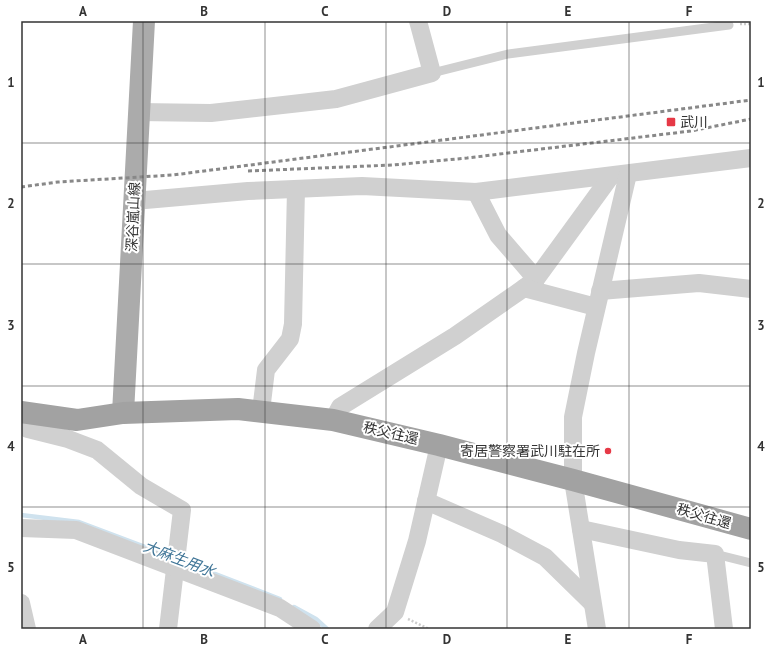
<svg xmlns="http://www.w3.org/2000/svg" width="772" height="650" viewBox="0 0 772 650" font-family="'PT Sans','Noto Sans JP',sans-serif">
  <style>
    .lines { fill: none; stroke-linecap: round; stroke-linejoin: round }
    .stream { stroke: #cfe2ee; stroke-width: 4.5 }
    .path { stroke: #cdcdcd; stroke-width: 2.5; stroke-dasharray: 2 2; stroke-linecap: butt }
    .service { stroke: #d0d0d0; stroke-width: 9 }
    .minor { stroke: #d0d0d0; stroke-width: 18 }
    .primary { stroke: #ababab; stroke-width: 22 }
    .trunk { stroke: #a2a2a2; stroke-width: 22 }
    .rail { stroke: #888; stroke-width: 3; stroke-dasharray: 4 3; stroke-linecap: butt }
    .grid { fill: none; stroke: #333; stroke-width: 1; stroke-opacity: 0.55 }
    .poi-dot { fill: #e63946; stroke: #fff; stroke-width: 1.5 }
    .labels { text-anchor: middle; stroke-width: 4; stroke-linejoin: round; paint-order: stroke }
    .poi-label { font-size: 14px; fill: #333; stroke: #fff; text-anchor: start }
    .street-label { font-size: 14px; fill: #333; stroke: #fff }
    .water-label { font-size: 15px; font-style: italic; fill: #3f7597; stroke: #fff }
    .neatline { fill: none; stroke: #333; stroke-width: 1.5 }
    .grid-label { font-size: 13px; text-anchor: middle; font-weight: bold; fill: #333 }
  </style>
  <rect width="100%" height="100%" fill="#fff"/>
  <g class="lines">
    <!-- stream -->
    <g class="stream">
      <path d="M 21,515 L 79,522 L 172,557"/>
      <path d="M 179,560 L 280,599"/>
      <path d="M 294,607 L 316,619 L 327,629"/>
    </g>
    <!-- path -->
    <g class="path">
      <path d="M 740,24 L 751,24"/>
      <path d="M 408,619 L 429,629"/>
    </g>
    <!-- service -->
    <g class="service">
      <path d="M 432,73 L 508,54 L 729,25"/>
      <path d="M 715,554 L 751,563"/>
    </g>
    <!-- minor -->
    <g class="minor">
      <path d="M 138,112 L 211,113 L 336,99 L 432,73 L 418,21"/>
      <path d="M 476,192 L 498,235 L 536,279"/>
      <path d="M 134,201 L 248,191 L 362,186 L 476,192 L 751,158"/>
      <path d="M 524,288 L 536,279 L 611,176"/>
      <path d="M 600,291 L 699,283 L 751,289"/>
      <path d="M 261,411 L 266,370 L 290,339 L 293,324 L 296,189"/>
      <path d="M 21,419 L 28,429 L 68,439 L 97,450 L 141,486 L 182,510 L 168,629"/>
      <path d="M 333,420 L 340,407 L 455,336 L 524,288 L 596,307"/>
      <path d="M 426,501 L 502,534 L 545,557 L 592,603"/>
      <path d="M 21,528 L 76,530 L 280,608 L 312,629"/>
      <path d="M 581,529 L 679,550 L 715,554 L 724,629"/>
      <path d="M 21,603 L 27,629"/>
      <path d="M 377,629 L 395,612 L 417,541 L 439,445"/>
      <path d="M 597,629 L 573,480 L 573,417 L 586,353 L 628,174"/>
    </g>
    <!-- primary -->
    <path class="primary" d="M 123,413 L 144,21"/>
    <!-- trunk -->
    <path class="trunk" d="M 21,412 L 77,420 L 123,413 L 238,409 L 333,420 L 439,445 L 573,480 L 751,529"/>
    <!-- rail -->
    <g class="rail">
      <path d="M 248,171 L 393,165 L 467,158 L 691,131 L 751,119"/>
      <path d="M 21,187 L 58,182 L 173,175 L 751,100"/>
    </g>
  </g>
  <!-- grid -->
  <path class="grid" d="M 143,21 L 143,629M 265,21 L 265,629M 386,21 L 386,629M 507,21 L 507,629M 629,21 L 629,629M 21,143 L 751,143M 21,264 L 751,264M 21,386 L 751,386M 21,507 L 751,507"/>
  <!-- markers -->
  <g class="poi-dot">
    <rect x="666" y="117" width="10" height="10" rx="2"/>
    <circle cx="608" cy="451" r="4"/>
  </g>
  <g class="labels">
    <!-- poi labels -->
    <g class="poi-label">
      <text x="680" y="127">武川</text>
      <text x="600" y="456" text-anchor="end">寄居警察署武川駐在所</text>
    </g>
    <!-- street labels -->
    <g class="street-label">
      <text transform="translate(133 217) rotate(-87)" y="5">深谷嵐山線</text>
      <text transform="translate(391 433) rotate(13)" y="5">秩父往還</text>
      <text transform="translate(704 516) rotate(16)" y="5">秩父往還</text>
    </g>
    <!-- water labels -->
    <g class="water-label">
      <text transform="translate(179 559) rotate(21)" y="5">大麻生用水</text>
    </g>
  </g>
  <!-- border -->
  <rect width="772" height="650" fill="none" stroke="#ffffff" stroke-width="44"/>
  <rect x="22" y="22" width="728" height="606" class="neatline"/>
  <g class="grid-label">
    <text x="83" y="16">A</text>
    <text x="204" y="16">B</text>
    <text x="325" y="16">C</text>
    <text x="447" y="16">D</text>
    <text x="568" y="16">E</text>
    <text x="689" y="16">F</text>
    <text x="11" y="87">1</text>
    <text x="761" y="87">1</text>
    <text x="11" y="208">2</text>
    <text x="761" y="208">2</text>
    <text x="11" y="330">3</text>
    <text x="761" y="330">3</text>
    <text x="11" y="451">4</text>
    <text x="761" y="451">4</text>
    <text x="11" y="572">5</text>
    <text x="761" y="572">5</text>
    <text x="83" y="644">A</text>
    <text x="204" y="644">B</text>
    <text x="325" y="644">C</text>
    <text x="447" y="644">D</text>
    <text x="568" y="644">E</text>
    <text x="689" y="644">F</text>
  </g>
</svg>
